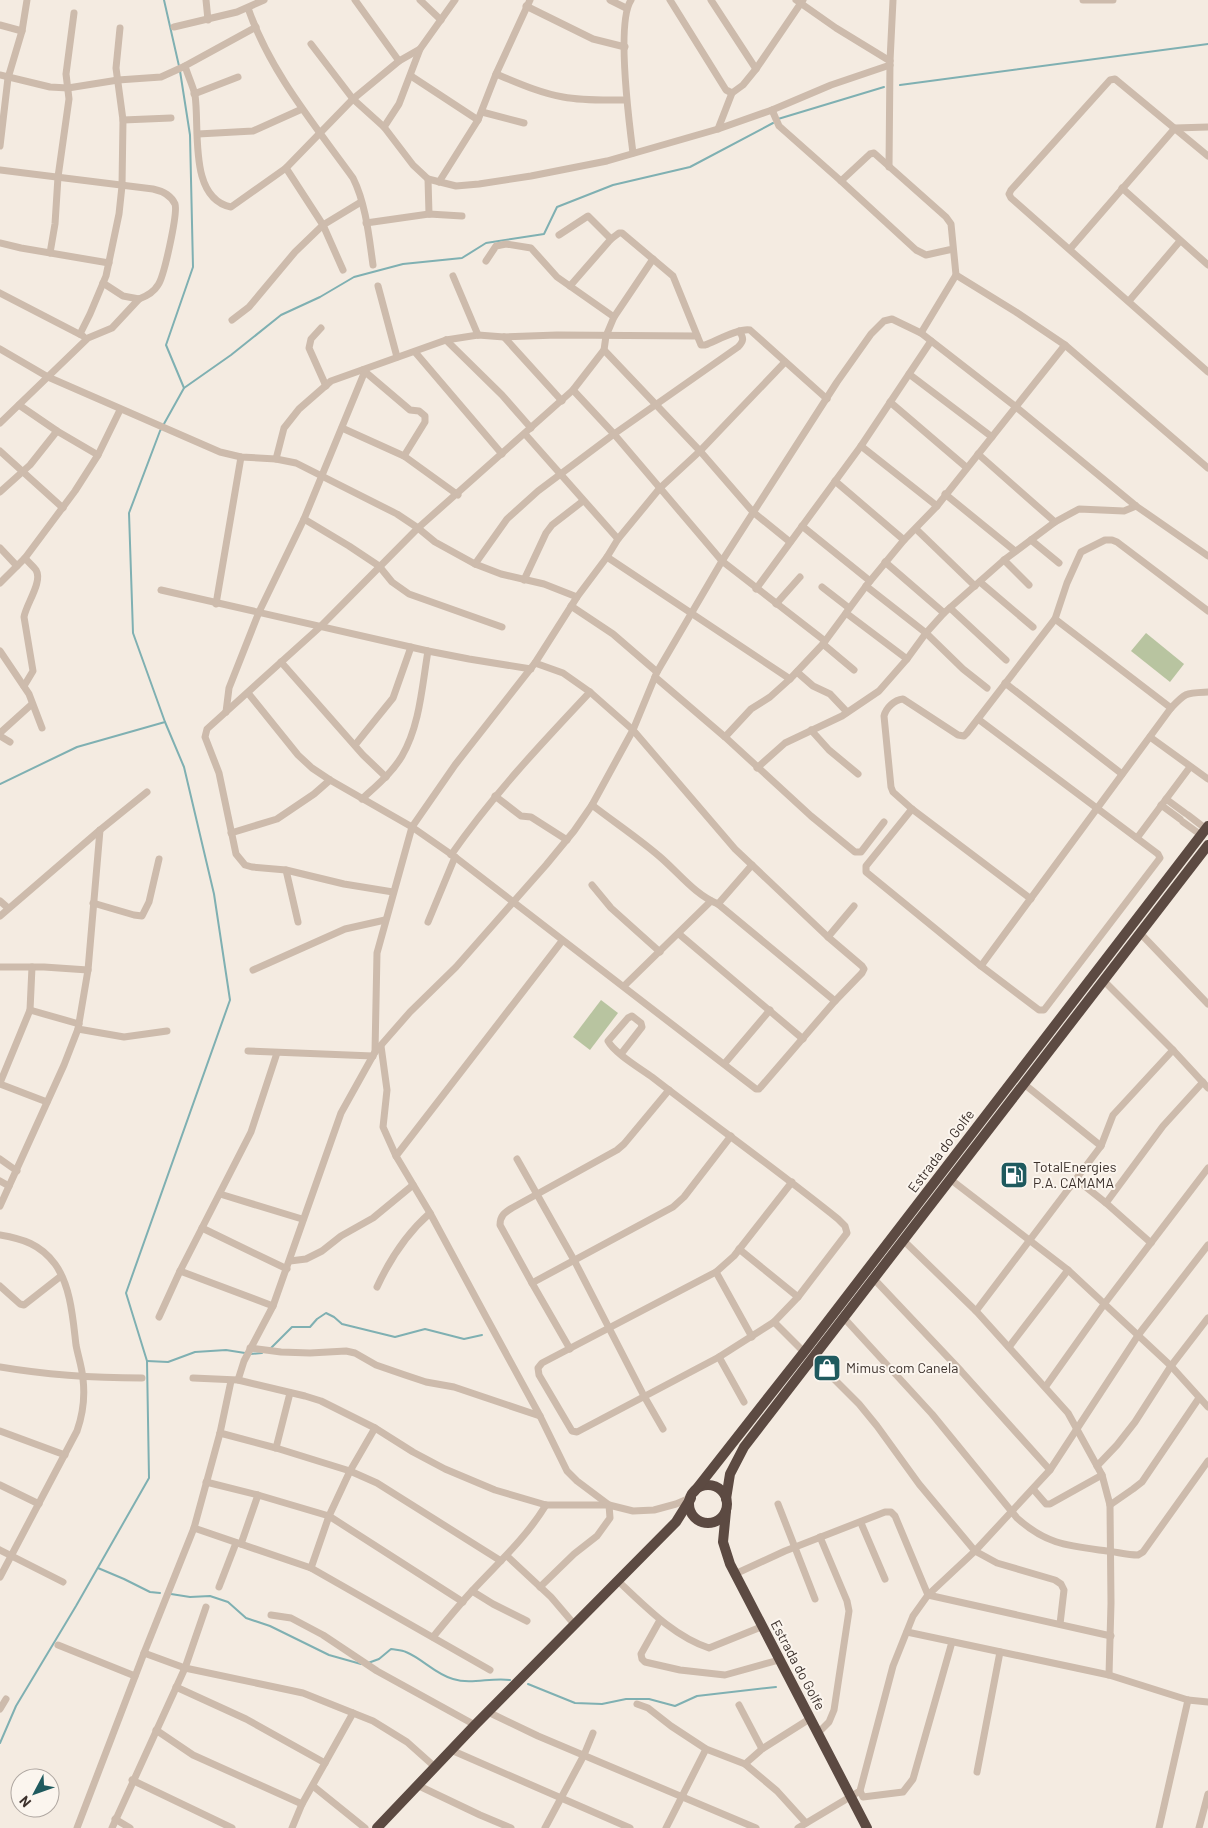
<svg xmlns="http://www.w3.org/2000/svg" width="1208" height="1828" viewBox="0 0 1208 1828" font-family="Barlow,sans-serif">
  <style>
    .green { fill: #b8c4a0 }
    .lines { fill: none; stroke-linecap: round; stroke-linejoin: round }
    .stream { stroke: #7fb0b2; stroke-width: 2 }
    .minor { stroke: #cdbbac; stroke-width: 7 }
    .highway { stroke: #5c4a42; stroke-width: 10 }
    .labels { text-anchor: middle; stroke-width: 4; stroke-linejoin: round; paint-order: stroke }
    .street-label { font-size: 14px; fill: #3b302b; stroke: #fbf5ee }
    .poi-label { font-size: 14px; fill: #3b302b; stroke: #fbf5ee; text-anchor: start }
  </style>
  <rect width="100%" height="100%" fill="#f4ebe1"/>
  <!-- green -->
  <g class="green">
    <path d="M 1146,633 L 1184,664 L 1170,682 L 1131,651 Z"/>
    <path d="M 601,1000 L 618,1013 L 590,1050 L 573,1037 Z"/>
  </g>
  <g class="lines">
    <!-- stream -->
    <g class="stream">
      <path d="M 164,0 L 179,66"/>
      <path d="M 900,85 L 1208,44"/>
      <path d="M 778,119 L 884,87"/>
      <path d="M 184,388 L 231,355 L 281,315 L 320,297 L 354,277 L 403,264 L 462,258 L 486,243 L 544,234 L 557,207 L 613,185 L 690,167 L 773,123"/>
      <path d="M 0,784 L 77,747 L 165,722 L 133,633 L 129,513 L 160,431 L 184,388 L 166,345 L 193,267 L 190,135 L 180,71"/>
      <path d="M 271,1348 L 292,1327 L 310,1327 L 317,1319 L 326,1313 L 334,1317 L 342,1324 L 395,1337 L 425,1329 L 464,1339 L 482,1335"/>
      <path d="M 250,1354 L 262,1353"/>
      <path d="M 147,1361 L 168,1362 L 195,1352 L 226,1350 L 245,1353"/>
      <path d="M 98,1568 L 124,1579 L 150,1592 L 160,1593"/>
      <path d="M 171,1594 L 190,1597 L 210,1596 L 228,1602 L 246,1618 L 270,1626 L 329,1655 L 361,1664"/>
      <path d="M 368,1663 L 379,1659 L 391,1649 C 396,1650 402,1650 406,1652 C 423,1659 435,1674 453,1679 C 472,1685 491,1677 510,1680"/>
      <path d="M 528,1684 L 575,1703 L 602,1704 L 626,1699 L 649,1699 L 675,1706 L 697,1696 L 776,1687"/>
      <path d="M 0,1743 L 16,1706 L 76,1606 L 149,1478 L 147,1361 L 126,1293 L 230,1000 L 214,894 L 184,767 L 165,722"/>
    </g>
    <!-- minor -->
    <g class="minor">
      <path d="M 206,0 L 208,20"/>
      <path d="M 355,0 L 399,61"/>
      <path d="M 420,0 L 441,20"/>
      <path d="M 610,0 L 626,8"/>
      <path d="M 631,0 C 616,23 629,122 633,153"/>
      <path d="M 670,0 L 726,90 L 732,93"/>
      <path d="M 711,0 L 756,69"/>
      <path d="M 796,0 L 836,28 L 890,61"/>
      <path d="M 1083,0 L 1113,0"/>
      <path d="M 526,6 L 593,39 L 625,47"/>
      <path d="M 248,8 C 270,72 314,124 353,178 C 366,204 369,237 373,265"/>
      <path d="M 0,25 L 22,31"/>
      <path d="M 174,27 L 237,12 L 264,0"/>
      <path d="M 311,44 L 353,99 L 384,127 L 413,165 L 428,179 L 456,186 L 479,184 L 531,176 L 607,161 L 718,129 L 772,110 L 831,85 L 890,65"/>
      <path d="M 185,66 C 188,76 193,86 195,95 C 200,128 188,198 231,207 L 286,168 L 353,99 L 399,61 L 420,49 L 455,0"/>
      <path d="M 496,74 C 518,83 540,93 563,97 C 584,101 606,100 626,100"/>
      <path d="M 0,75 L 50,87 L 68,88 L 118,80 L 161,77 L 183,67 L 256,27"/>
      <path d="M 411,76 L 478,120"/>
      <path d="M 194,94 L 238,77"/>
      <path d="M 772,110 L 779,126 L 841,181"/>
      <path d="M 482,112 L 524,123"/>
      <path d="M 123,120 L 171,118"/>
      <path d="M 384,127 L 399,104 L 420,49"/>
      <path d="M 718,129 L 732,93 L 743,85 L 756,69 L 803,0"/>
      <path d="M 198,134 L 253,131 L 302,109"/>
      <path d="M 0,146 L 8,78 L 22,31 L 27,0"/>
      <path d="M 1208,156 L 1115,79 L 1110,80 L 1011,190 L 1009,194 L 1011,198 L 1208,372"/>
      <path d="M 889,167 L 890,61 L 893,0"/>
      <path d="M 286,168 L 323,225 L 343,270"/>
      <path d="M 0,170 L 153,189 C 162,191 171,195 175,204 C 178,213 164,277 158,285 C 154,292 147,296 139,299 L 123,296 L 103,283"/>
      <path d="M 428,179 L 429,214"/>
      <path d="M 439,182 L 478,120 L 496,74 L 530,0"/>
      <path d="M 1122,188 L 1208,265"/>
      <path d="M 366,223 L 429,214 L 462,216"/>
      <path d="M 559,235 L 588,216 L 611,239"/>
      <path d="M 0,243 L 21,248 L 109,263"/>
      <path d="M 1070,249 L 1175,128 L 1208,127"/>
      <path d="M 50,253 L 55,224 L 58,177 L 69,99 L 66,74 L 74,13"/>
      <path d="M 486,261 L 496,246 L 506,244 L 531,248 L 557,277 L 614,317"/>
      <path d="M 956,275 L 1016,312 L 1065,345 L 1208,468"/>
      <path d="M 453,276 L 478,335"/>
      <path d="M 378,286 L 397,357"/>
      <path d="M 570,286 L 611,239 L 619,233 L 622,233 L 673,276 L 701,345 L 705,345 C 716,341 739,328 750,330 L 827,399"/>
      <path d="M 0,293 L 83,336"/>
      <path d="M 1129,301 L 1180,241"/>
      <path d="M 232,320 L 249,307 L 295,252 L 323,225 L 361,202"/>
      <path d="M 321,328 L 311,339 L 309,348 L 326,386"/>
      <path d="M 921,333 L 956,275 L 951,224 L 946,217 L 874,153 L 870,154 L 841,181 L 916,250 L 926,255 L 953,249"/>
      <path d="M 80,334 L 90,314 L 106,276 L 119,214 L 122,186 L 123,120 L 116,68 L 120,28"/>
      <path d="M 504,337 L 562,401"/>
      <path d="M 446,340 L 502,395 L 531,428"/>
      <path d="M 0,349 L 48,377 L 220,452 L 241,457 L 276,459 L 296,463 L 397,514 L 418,528 L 435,542 L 475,564 L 501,574 L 544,584 L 577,597"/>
      <path d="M 604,350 L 700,451 L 753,512 L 790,542"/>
      <path d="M 415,352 L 502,454"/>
      <path d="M 363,370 L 410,410 L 419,411 L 425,416 L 425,422 L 404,456"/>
      <path d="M 909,374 L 992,437"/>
      <path d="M 573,390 L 614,434 L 722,561 L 825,641"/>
      <path d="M 890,402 L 966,467"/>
      <path d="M 19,405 L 57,431 L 98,455"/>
      <path d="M 0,423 L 88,338 L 112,328 L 139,299"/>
      <path d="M 342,428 L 404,456 L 458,495"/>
      <path d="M 525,434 L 618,539"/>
      <path d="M 861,446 L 937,506"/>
      <path d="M 0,451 L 63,508"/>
      <path d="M 978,454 L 1055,522"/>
      <path d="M 276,459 L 284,428 L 299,409 L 331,381 L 446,340 L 478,335 L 504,337 L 557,335 L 697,336"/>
      <path d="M 835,481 L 904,540"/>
      <path d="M 0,492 L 30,465 L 57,431"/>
      <path d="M 945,494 L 1015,551"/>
      <path d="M 304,519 L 349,546 L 379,566 L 392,582 L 409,594 L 502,627"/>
      <path d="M 802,526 L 870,581"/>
      <path d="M 916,529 L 975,586"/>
      <path d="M 1031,540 L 1059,563"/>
      <path d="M 0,548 L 17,566"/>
      <path d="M 607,557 L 790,679 L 823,644 L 866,586 L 904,540 L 937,506 L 1065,345"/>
      <path d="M 1004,560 L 1029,585"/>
      <path d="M 885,562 L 944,613"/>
      <path d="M 475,564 L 507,519 L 538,491 L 614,434 L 738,347 C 744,341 744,338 739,331"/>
      <path d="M 524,580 L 546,533 L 552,525 L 583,501"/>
      <path d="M 980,582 L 1033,627"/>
      <path d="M 0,583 L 25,558 L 75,491 L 98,455 L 120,410"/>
      <path d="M 866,586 L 926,633 L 963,669 L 987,688"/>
      <path d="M 822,587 L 849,608"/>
      <path d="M 756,589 L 861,446 L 931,341"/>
      <path d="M 161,590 L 428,651 L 469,659 L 531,669"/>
      <path d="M 216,604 L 241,457"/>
      <path d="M 776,604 L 800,577"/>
      <path d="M 571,606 L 613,634 L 657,672"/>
      <path d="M 950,608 L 1006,660"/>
      <path d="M 846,613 L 907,659"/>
      <path d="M 1055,619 L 1171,708"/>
      <path d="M 823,644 L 854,670"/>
      <path d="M 0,651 L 29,694 L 42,728"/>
      <path d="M 281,662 L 363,755 L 386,777"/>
      <path d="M 797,672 L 813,686 L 830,694 L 847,712"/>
      <path d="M 655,677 L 725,737 L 811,816 L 855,852 L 861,852 L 884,822"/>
      <path d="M 1005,683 L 1122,774"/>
      <path d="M 24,686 L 33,671 L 24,617 C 26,604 43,582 36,570 C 33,566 28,562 25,558"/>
      <path d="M 248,693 L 298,755 L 312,768 L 330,780 L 412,827 L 455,857 L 756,1089 L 759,1089 L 835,1001 L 862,973 L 864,969 L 862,966 L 828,937 L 735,849 L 633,730 L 590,692 L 563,673 L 535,663"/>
      <path d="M 226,712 L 229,688 L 259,612 L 304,519 L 365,371"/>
      <path d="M 811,730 L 829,750 L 858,774"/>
      <path d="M 0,733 L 32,704"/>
      <path d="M 0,736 L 10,742"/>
      <path d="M 725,737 L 751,709 L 770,697 L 790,679"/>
      <path d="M 1150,737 L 1208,779"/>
      <path d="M 355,745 L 393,698 L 411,647"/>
      <path d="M 757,768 L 785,743 L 842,716 L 879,691 L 907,659 L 926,633 L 944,613 L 1004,560 L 1055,522 L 1079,509 L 1124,511 L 1136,506"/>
      <path d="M 495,796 L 521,816 L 531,817 L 567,840"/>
      <path d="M 362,799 C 376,786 392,773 402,756 C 420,725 422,686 428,651"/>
      <path d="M 1166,799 L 1185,813"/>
      <path d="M 592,805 C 614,822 638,838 659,856 C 678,872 695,895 718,904 L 835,1001"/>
      <path d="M 1161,805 L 1180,819"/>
      <path d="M 912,809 L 866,866 L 866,872 L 981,966 L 1039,1010 L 1044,1010 L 1160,858 L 1158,854 L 978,719"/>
      <path d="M 1188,815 L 1206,829"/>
      <path d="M 1183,822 L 1201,835"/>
      <path d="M 231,833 L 277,819 L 314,794 L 330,780"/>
      <path d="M 1137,838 L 1190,767"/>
      <path d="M 451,855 C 492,796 541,744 590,692"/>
      <path d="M 286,870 L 298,922"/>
      <path d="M 592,885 L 611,908 L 660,952"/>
      <path d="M 393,892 L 344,884 L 286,870 L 252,867 L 245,865 L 236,854 L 219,773 L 205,737 L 207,729 L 320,627 L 418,528 L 573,390 L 604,350 L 606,336 L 614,317 L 653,259"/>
      <path d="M 1031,899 L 912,809 L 893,792 L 891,787 L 884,716 C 886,708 894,700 903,699 L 958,735 L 964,736 L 967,733 L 1055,619 L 1067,583 L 1081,552 L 1105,540 L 1112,540 L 1117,542 L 1208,611"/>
      <path d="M 0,901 L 8,908"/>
      <path d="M 93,903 L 134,915 L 142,916 L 149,902 L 159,859"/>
      <path d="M 718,904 L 752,865"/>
      <path d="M 0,916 L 100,830 L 147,792"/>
      <path d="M 428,922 L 455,857"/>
      <path d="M 1140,933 L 1208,1004"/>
      <path d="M 679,934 L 803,1039"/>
      <path d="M 828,937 L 854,906"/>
      <path d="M 981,966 L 1171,708 C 1186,692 1186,693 1208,692"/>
      <path d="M 0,967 L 44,967 L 88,970"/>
      <path d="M 253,970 L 345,929 L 385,920"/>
      <path d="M 1103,980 L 1173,1050 L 1208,1088"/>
      <path d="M 624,986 L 711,901"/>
      <path d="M 30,1010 L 79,1024"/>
      <path d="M 78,1029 L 124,1037 L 167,1031"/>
      <path d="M 381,1046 L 387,1090 L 383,1127 L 396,1156"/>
      <path d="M 248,1051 L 373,1056"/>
      <path d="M 375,1052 L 377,953 L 412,827 L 455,765 L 535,663 L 577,597 L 607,557 L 618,539 L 660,488 L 700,451 L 785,362"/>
      <path d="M 621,1054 L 642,1027 L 641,1023 L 632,1016 L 628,1018 L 608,1041 C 614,1053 641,1069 652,1077 C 714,1125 777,1170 838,1219 L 845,1226 L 847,1233 L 798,1297 L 774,1322 L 719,1357 L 577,1432 L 572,1431 L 539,1375 L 538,1368 L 542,1363 L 716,1272 L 734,1256 L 792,1182"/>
      <path d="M 725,1063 L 770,1010"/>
      <path d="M 0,1083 L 30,1010 L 32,967"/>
      <path d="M 0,1084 L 47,1102"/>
      <path d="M 1024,1084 L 1101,1146"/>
      <path d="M 0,1159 L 17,1171"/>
      <path d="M 517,1159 L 574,1260 L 644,1396 L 663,1429"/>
      <path d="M 950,1179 L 1068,1270 L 1171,1366 L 1208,1407"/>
      <path d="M 1077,1180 L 1106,1203 L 1151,1243"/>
      <path d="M 0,1181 L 9,1186"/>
      <path d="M 220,1194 L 302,1219"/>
      <path d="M 1106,1203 L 1163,1126 L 1203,1082"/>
      <path d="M 0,1206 L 64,1065 L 78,1029 L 88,970 L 100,830"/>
      <path d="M 202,1228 L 287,1269"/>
      <path d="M 0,1235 C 23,1239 40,1244 55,1264 C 71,1286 73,1320 76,1345 C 78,1356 82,1367 83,1379 C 85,1396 83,1414 77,1431 L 0,1577"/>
      <path d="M 903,1240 L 976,1311 L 1068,1413 L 1102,1475 L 1110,1505 L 1111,1603 L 1109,1675"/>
      <path d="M 739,1249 L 798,1297"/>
      <path d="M 290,1261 L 306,1259 L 322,1251 L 341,1236 L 373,1218 L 413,1185"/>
      <path d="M 180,1271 L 273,1306"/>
      <path d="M 716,1272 L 752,1337"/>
      <path d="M 874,1279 L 961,1371 L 1050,1470"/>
      <path d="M 532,1283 L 500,1225 C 500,1216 504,1213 512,1208 L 617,1150 L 624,1144 L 669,1090"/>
      <path d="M 0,1286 L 20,1304 L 24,1305 L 61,1276"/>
      <path d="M 377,1287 C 390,1259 406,1234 430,1213"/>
      <path d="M 976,1311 L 1101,1146 L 1113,1115 L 1173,1050"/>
      <path d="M 159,1317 L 180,1271 L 251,1132 L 277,1053"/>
      <path d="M 844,1318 L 932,1414 L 1017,1518 C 1047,1545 1069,1546 1107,1551 C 1117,1552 1127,1555 1138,1555 L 1143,1552 L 1208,1461"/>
      <path d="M 774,1322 L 804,1352"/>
      <path d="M 1009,1347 L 1068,1270"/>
      <path d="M 250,1348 L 281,1352 L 310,1353 L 346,1351 L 355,1353 L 376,1365 L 405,1375 L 426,1382 L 454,1387 L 540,1416"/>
      <path d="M 570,1349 L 532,1283 L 673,1207 L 684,1197 L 731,1136"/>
      <path d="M 719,1357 L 744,1402"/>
      <path d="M 813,1358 L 859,1404 L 877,1426 L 919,1484 L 975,1551 L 997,1563 L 1055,1580 L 1061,1584 L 1064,1590 L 1060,1624"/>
      <path d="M 0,1367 C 47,1375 94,1378 142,1378"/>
      <path d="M 193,1378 L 238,1380 L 305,1396 L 321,1401 L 375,1428 L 413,1452 L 445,1469 L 495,1490 L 546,1505 L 609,1505 L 633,1511 L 654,1510 L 676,1504 L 690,1498"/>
      <path d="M 238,1380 L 244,1361 L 273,1306 L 341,1113 L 375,1052 L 410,1012 L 456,967 L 546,865 L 574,831 L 592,805 L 633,730 L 657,672 L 722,561 L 837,382 L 871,334 L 884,321 L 892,319 L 921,333 L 1016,407 L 1136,506 L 1208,556"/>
      <path d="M 1046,1386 L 1105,1303 L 1208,1168"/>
      <path d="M 0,1431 L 65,1455"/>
      <path d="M 220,1433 L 276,1448 L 350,1471 L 377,1483 L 501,1561"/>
      <path d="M 276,1448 L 290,1393"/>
      <path d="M 1097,1466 L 1117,1445 L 1135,1422 L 1171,1366 L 1208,1318"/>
      <path d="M 206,1482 L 258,1495 L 329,1516 L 463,1602"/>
      <path d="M 0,1485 L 39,1504"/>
      <path d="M 1033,1489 L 1046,1504 L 1050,1504 L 1102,1475"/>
      <path d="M 778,1504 L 815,1599"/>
      <path d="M 1110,1505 L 1133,1489 L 1142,1482 L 1199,1398"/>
      <path d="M 861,1523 L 885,1579"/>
      <path d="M 194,1528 L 311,1568 L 490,1670"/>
      <path d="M 241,1544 L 258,1495"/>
      <path d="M 0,1550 L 63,1582"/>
      <path d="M 507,1556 L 551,1597 L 574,1624"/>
      <path d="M 311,1568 L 329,1516 L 350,1471 L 375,1428"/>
      <path d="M 735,1574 L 785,1551 L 885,1512 L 891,1512 L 895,1516 L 928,1595 L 1111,1636"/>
      <path d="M 618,1581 C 645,1606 673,1636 709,1648 L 761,1627"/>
      <path d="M 219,1587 L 236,1543"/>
      <path d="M 540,1587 L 574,1554 L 597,1536 L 610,1518 L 609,1505 L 577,1481 L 567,1471 L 540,1416 L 485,1315 L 430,1213 L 396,1156 L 562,941"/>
      <path d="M 472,1591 L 493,1604 L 527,1621"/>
      <path d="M 271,1615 L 291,1618 L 323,1635 L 377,1671 L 475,1725"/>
      <path d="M 660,1620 L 641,1654 L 642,1659 L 645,1662 L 680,1670 L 725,1675 L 779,1660"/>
      <path d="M 907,1632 L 1109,1675 L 1188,1700 L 1208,1702"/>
      <path d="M 433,1637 C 446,1621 459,1605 473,1590 C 500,1561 525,1539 546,1505"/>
      <path d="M 58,1645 L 135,1676"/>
      <path d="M 144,1653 L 185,1668 L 303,1693 L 373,1721 L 407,1742 L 435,1767"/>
      <path d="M 176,1687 L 246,1719 L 325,1763 L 302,1804 L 292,1828"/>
      <path d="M 637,1704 L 648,1708 L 671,1726 L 706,1749 L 745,1764 L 777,1791 L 806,1823"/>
      <path d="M 739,1705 L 762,1749"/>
      <path d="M 0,1709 L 6,1699"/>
      <path d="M 488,1712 L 538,1736 L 756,1828"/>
      <path d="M 156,1730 L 193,1755 L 302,1804"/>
      <path d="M 818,1733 L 829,1722 L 834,1710 L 849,1611 L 847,1601 L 820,1537"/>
      <path d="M 451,1750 L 630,1828"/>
      <path d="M 325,1763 L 353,1713"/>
      <path d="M 745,1764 L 762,1749 L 811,1718"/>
      <path d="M 977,1772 L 1000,1652"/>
      <path d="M 132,1780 L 232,1828"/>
      <path d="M 417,1785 L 480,1815 L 511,1828"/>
      <path d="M 313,1786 L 365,1828"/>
      <path d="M 860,1791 L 863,1797 L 903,1792 L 913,1779 L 952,1642"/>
      <path d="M 115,1819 L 130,1828"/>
      <path d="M 77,1828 L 144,1653 L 194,1528 L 220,1433 L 231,1381"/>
      <path d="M 112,1828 L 185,1668 L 206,1607"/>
      <path d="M 545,1828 L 584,1755 L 593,1733"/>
      <path d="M 666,1828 L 706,1749"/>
      <path d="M 798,1828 L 860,1791 L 893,1666 L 913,1616 L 928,1595 L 975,1551 L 1050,1470 L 1139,1334 L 1208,1245"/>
      <path d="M 1159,1828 L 1188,1700"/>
      <path d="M 1199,1828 L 1208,1794"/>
    </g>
    <!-- highway -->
    <g class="highway">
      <circle cx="708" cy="1504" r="19"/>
      <path d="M 694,1492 L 804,1352 L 1208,826"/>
      <path d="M 726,1499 L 730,1474 L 744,1447 L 1208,845"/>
      <path d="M 726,1511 L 723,1542 L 730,1564 L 867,1828"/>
      <path d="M 377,1828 L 475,1725 L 676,1522 L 691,1498"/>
    </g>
  </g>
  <!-- icons -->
  <defs>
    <symbol id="fuel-square" viewBox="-11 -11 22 22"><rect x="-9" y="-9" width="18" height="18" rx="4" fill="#1f5a5e" stroke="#fbf5ee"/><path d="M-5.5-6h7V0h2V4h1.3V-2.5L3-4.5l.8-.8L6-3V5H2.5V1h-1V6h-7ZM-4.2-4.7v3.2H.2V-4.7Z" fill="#fff"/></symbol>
    <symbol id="shop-square" viewBox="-11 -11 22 22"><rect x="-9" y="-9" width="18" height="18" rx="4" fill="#1f5a5e" stroke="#fbf5ee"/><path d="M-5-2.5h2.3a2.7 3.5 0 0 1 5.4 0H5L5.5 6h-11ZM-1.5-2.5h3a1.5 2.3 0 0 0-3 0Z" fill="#fff"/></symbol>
  </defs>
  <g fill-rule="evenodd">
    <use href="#fuel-square" x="998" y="1159" width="32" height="32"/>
    <use href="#shop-square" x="811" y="1352" width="32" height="32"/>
  </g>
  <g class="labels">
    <!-- street labels -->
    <g class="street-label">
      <text transform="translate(941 1151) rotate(-53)" y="5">Estrada do Golfe</text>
      <text transform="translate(798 1665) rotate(62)" y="5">Estrada do Golfe</text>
    </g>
    <!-- poi labels -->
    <g class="poi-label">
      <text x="1033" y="1172">TotalEnergies<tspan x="1033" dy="16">P.A. CAMAMA</tspan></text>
      <text x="846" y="1373">Mimus com Canela</text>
    </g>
  </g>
  <!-- north arrow -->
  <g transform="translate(35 1793) rotate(229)"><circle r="24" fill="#fbf5ee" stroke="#aea6a0"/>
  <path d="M0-4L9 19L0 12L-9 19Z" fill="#1f5a5e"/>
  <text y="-8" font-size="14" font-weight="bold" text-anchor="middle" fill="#3b302b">N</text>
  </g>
</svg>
